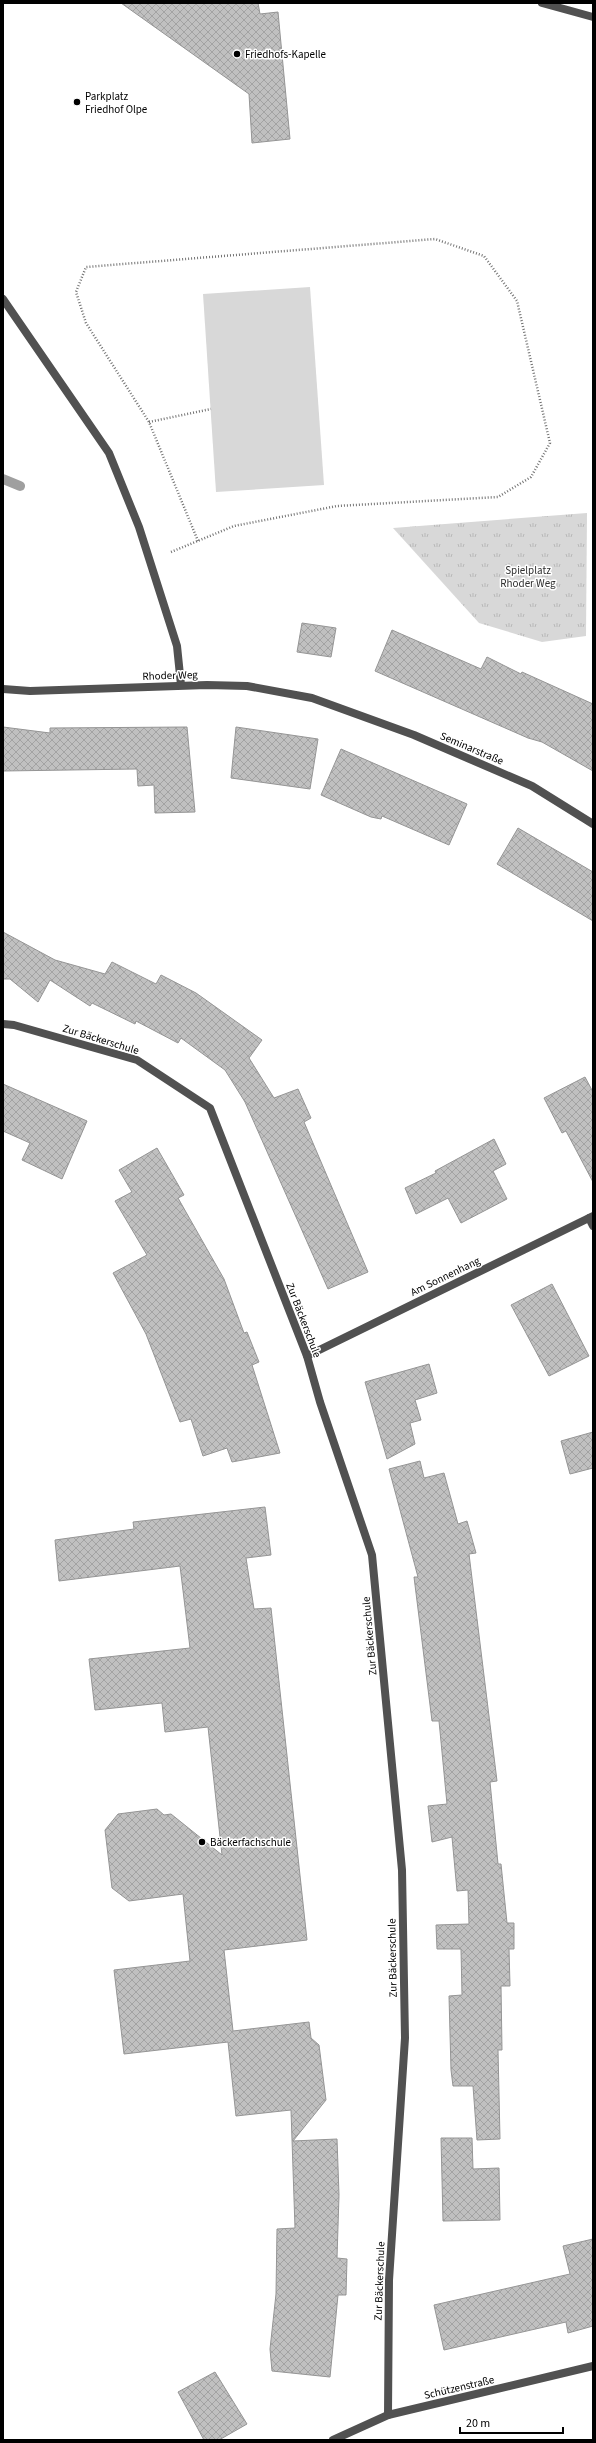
<svg xmlns="http://www.w3.org/2000/svg" width="596" height="2443" viewBox="0 0 596 2443" font-family="'Source Sans 3',sans-serif">
  <style>
    .grass { fill: url(#grass-tufts) }
    .garden { fill: #d8d8d8 }
    .lines { fill: none; stroke-linecap: round; stroke-linejoin: round }
    .stream { stroke: #9f9f9f; stroke-width: 10 }
    .building { fill: url(#building-cross-hatch); stroke: #959595 }
    .path { stroke: #737373; stroke-width: 2.5; stroke-dasharray: 1 2; stroke-linecap: butt }
    .lane { stroke: #515151; stroke-width: 8 }
    .street { stroke: #515151; stroke-width: 8 }
    .poi-dot { fill: #000; stroke: #fff; stroke-width: 1.5 }
    .labels { text-anchor: middle; stroke-width: 3; stroke-linejoin: round; paint-order: stroke }
    .poi-label { font-size: 11px; fill: #000; stroke: #fff; text-anchor: start }
    .park-label { font-size: 11px; fill: #2f2f2f; stroke: #fff }
    .street-label { font-size: 11px; fill: #000; stroke: #fff }
  </style>
  <defs>
    <pattern id="grass-tufts" width="24" height="20" patternUnits="userSpaceOnUse"><rect width="24" height="20" fill="#d8d8d8"/><path d="M3 7l-1-3M5 7V3M7 7l1-3M15 17l-1-3M17 17v-4M19 17l1-3" fill="none" stroke="#b8b8b8"/></pattern>
    <pattern id="building-cross-hatch" width="8" height="8" patternUnits="userSpaceOnUse"><rect width="8" height="8" fill="#c0c0c0"/><path d="M0 0l8 8M0 8l8-8" fill="none" stroke="#a3a3a3"/></pattern>
  </defs>
  <rect width="100%" height="100%" fill="#fff"/>
  <!-- grass -->
  <path class="grass" d="M 587,513 L 586,636 L 542,642 L 479,623 L 393,528 Z"/>
  <!-- garden -->
  <path class="garden" d="M 310,287 L 324,485 L 216,492 L 203,294 Z"/>
  <g class="lines">
    <!-- stream -->
    <path class="stream" d="M 3,479 L 20,486"/>
  </g>
  <!-- building -->
  <g class="building">
    <path d="M 121,3 L 258,3 L 260,14 L 278,12 L 290,139 L 252,143 L 249,94 Z"/>
    <path d="M 302,623 L 336,628 L 331,657 L 297,652 Z"/>
    <path d="M 392,630 L 481,669 L 487,657 L 521,674 L 522,672 L 593,704 L 593,771 L 542,742 L 528,738 L 375,671 Z"/>
    <path d="M 3,727 L 50,733 L 50,728 L 187,727 L 195,812 L 155,813 L 154,785 L 138,786 L 137,769 L 3,771 Z"/>
    <path d="M 236,727 L 318,739 L 310,789 L 231,778 Z"/>
    <path d="M 341,749 L 467,804 L 449,845 L 382,816 L 381,819 L 371,817 L 321,795 Z"/>
    <path d="M 518,828 L 593,872 L 593,921 L 497,864 Z"/>
    <path d="M 3,932 L 55,960 L 105,974 L 112,962 L 156,984 L 161,975 L 196,993 L 262,1040 L 249,1058 L 274,1098 L 298,1089 L 311,1118 L 304,1122 L 368,1272 L 328,1289 L 245,1102 L 225,1070 L 181,1038 L 178,1043 L 136,1021 L 135,1024 L 92,1003 L 90,1006 L 50,980 L 38,1002 L 10,979 L 3,979 Z"/>
    <path d="M 585,1077 L 593,1092 L 593,1182 L 566,1131 L 562,1133 L 544,1098 Z"/>
    <path d="M 3,1084 L 87,1121 L 62,1179 L 22,1160 L 30,1143 L 3,1131 Z"/>
    <path d="M 494,1139 L 506,1164 L 493,1171 L 507,1199 L 461,1223 L 448,1198 L 416,1214 L 405,1188 L 436,1173 L 435,1171 Z"/>
    <path d="M 157,1148 L 184,1195 L 178,1198 L 224,1279 L 244,1333 L 247,1332 L 259,1362 L 252,1365 L 280,1453 L 232,1462 L 227,1448 L 203,1456 L 191,1419 L 180,1422 L 146,1334 L 113,1273 L 147,1255 L 115,1201 L 132,1192 L 119,1170 Z"/>
    <path d="M 552,1284 L 589,1356 L 549,1376 L 511,1305 Z"/>
    <path d="M 429,1364 L 437,1393 L 415,1400 L 421,1420 L 410,1423 L 415,1444 L 387,1459 L 365,1382 Z"/>
    <path d="M 593,1432 L 593,1468 L 570,1474 L 561,1441 Z"/>
    <path d="M 420,1461 L 424,1478 L 444,1473 L 458,1524 L 467,1521 L 476,1553 L 469,1554 L 497,1781 L 490,1782 L 498,1864 L 501,1864 L 507,1923 L 514,1923 L 514,1949 L 509,1949 L 510,1986 L 501,1986 L 502,2050 L 498,2050 L 500,2139 L 477,2140 L 473,2086 L 453,2086 L 451,2070 L 449,1996 L 462,1995 L 461,1949 L 437,1949 L 436,1925 L 469,1924 L 468,1890 L 457,1891 L 452,1837 L 432,1842 L 428,1806 L 447,1804 L 439,1721 L 432,1721 L 414,1577 L 418,1577 L 389,1469 Z"/>
    <path d="M 265,1507 L 271,1555 L 246,1558 L 254,1609 L 271,1608 L 307,1940 L 224,1950 L 233,2031 L 309,2022 L 311,2038 L 319,2045 L 326,2100 L 293,2141 L 337,2139 L 339,2195 L 337,2258 L 347,2259 L 346,2295 L 338,2295 L 330,2377 L 272,2371 L 270,2349 L 276,2294 L 277,2229 L 295,2228 L 291,2110 L 236,2116 L 228,2042 L 124,2054 L 114,1970 L 190,1961 L 183,1894 L 129,1901 L 112,1888 L 105,1830 L 118,1814 L 157,1809 L 164,1815 L 171,1814 L 222,1855 L 208,1727 L 165,1732 L 162,1703 L 95,1710 L 89,1659 L 190,1648 L 180,1566 L 59,1581 L 55,1540 L 134,1529 L 133,1522 Z"/>
    <path d="M 441,2138 L 472,2138 L 473,2169 L 499,2168 L 500,2220 L 443,2221 Z"/>
    <path d="M 593,2239 L 593,2326 L 568,2333 L 566,2322 L 444,2350 L 434,2305 L 570,2274 L 563,2246 Z"/>
    <path d="M 215,2372 L 247,2424 L 219,2440 L 204,2440 L 178,2392 Z"/>
  </g>
  <g class="lines">
    <!-- path -->
    <g class="path">
      <path d="M 149,422 L 211,409"/>
      <path d="M 171,552 L 234,526 L 337,506 L 498,497 L 531,477 L 550,443 L 517,301 L 484,256 L 435,239 L 86,267 L 76,292 L 86,323 L 149,422 L 198,541"/>
    </g>
    <!-- lane -->
    <path class="lane" d="M 542,3 L 593,17"/>
    <!-- street -->
    <g class="street">
      <path d="M 3,299 L 109,453 L 139,527 L 177,646 L 181,685"/>
      <path d="M 3,689 L 30,691 L 207,685 L 247,686 L 312,698 L 414,735 L 532,786 L 593,824"/>
      <path d="M 3,1024 L 14,1025 L 137,1060 L 210,1108 L 307,1356 L 320,1402 L 372,1555 L 402,1870 L 405,2038 L 389,2280 L 388,2415"/>
      <path d="M 589,1218 L 593,1226"/>
      <path d="M 307,1356 L 593,1216"/>
      <path d="M 333,2440 L 388,2415 L 593,2366"/>
    </g>
  </g>
  <!-- markers -->
  <g class="poi-dot">
    <circle cx="237" cy="54" r="4"/>
    <circle cx="77" cy="102" r="4"/>
    <circle cx="202" cy="1842" r="4"/>
  </g>
  <g class="labels">
    <!-- poi labels -->
    <g class="poi-label">
      <text x="245" y="58">Friedhofs-Kapelle</text>
      <text x="85" y="100">Parkplatz<tspan x="85" dy="13">Friedhof Olpe</tspan></text>
      <text x="210" y="1846">Bäckerfachschule</text>
    </g>
    <!-- park labels -->
    <g class="park-label">
      <text x="528" y="574">Spielplatz<tspan x="528" dy="13">Rhoder Weg</tspan></text>
    </g>
    <!-- street labels -->
    <g class="street-label">
      <text transform="translate(170 675) rotate(-2)" y="4">Rhoder Weg</text>
      <text transform="translate(472 748) rotate(23)" y="4">Seminarstraße</text>
      <text transform="translate(101 1039) rotate(17)" y="4">Zur Bäckerschule</text>
      <text transform="translate(445 1276) rotate(-26)" y="4">Am Sonnenhang</text>
      <text transform="translate(304 1320) rotate(69)" y="4">Zur Bäckerschule</text>
      <text transform="translate(369 1636) rotate(-95)" y="4">Zur Bäckerschule</text>
      <text transform="translate(392 1958) rotate(-91)" y="4">Zur Bäckerschule</text>
      <text transform="translate(379 2281) rotate(-88)" y="4">Zur Bäckerschule</text>
      <text transform="translate(459 2387) rotate(-13)" y="4">Schützenstraße</text>
    </g>
  </g>
  <!-- border -->
  <rect width="596" height="2443" fill="none" stroke="#000000" stroke-width="8"/>
  <!-- scale -->
  <path d="M460 2427v6h103v-6" fill="none" stroke="#000000" stroke-width="2"/>
  <text x="466" y="2427" font-size="12" fill="#000000" stroke="#ffffff" stroke-width="3" paint-order="stroke">20 m</text>
</svg>
